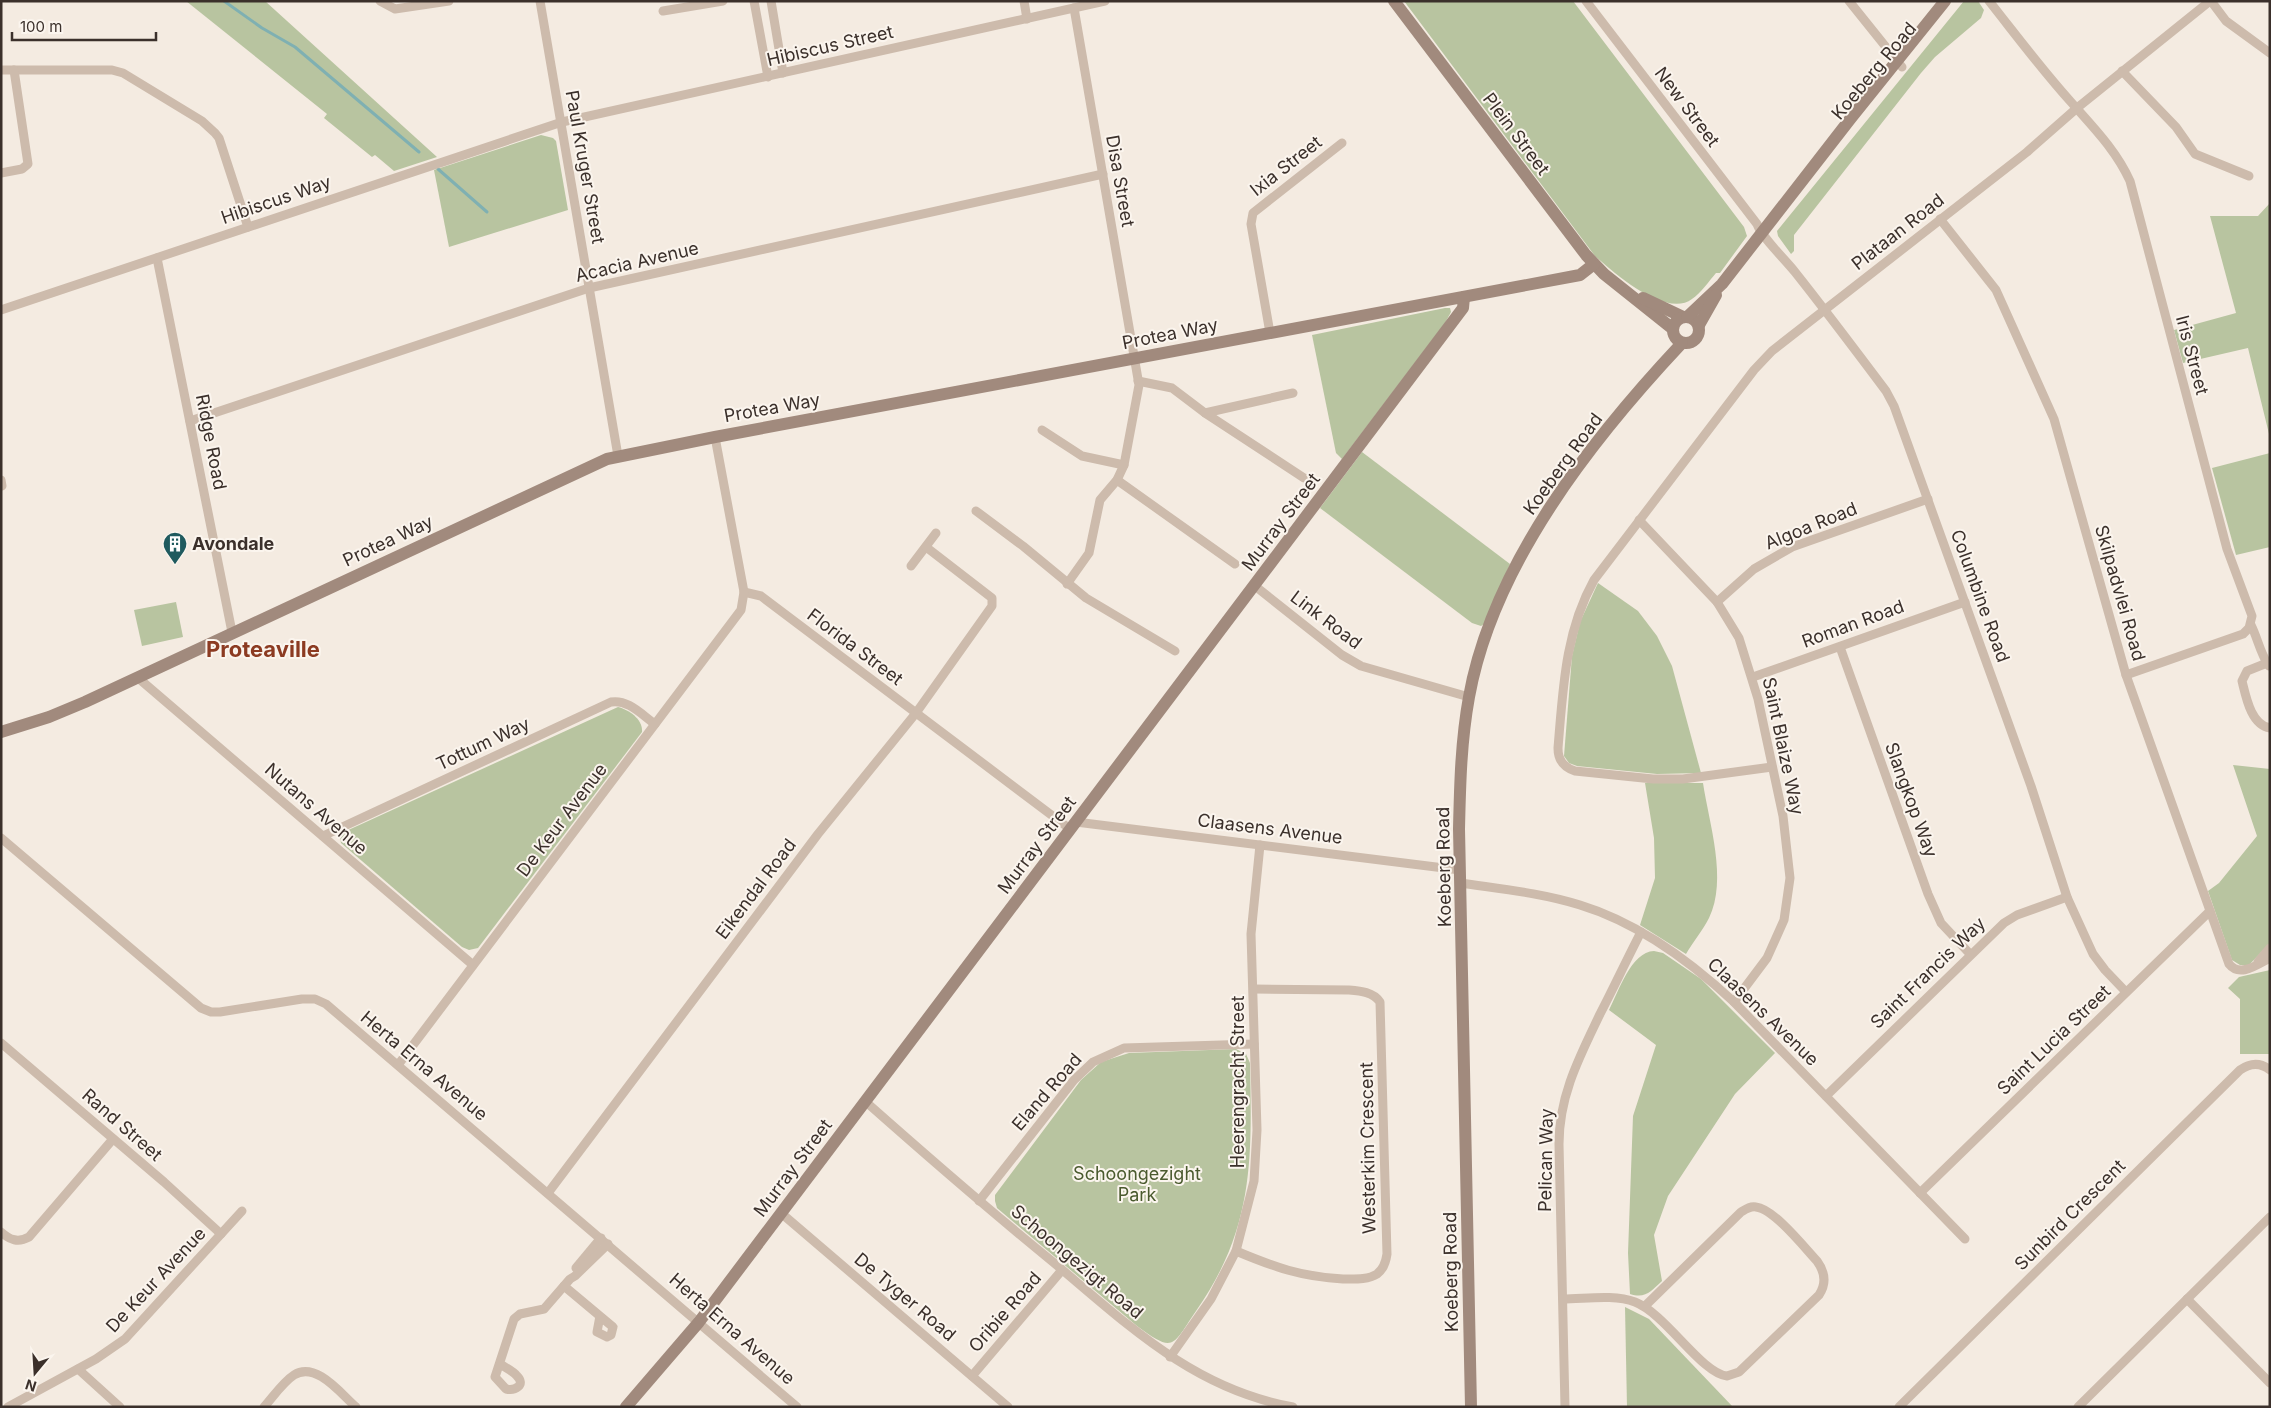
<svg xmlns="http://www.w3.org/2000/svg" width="2271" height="1408" viewBox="0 0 2271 1408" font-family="Inter,sans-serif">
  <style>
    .green { fill: #b8c4a0 }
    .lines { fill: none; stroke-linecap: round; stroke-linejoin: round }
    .stream { stroke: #7fb0b2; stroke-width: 3 }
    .street { stroke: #cdbbac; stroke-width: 9 }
    .secondary { stroke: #a18a7d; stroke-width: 12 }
    .labels { text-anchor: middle; stroke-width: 4; stroke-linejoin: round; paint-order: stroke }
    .street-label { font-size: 18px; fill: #3b302b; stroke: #fbf5ee }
    .poi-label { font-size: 18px; font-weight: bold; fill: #3b302b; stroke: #fbf5ee; text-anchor: start }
    .park-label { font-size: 18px; fill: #4a5a2e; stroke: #fbf5ee }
    .district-label { font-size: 22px; font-weight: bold; fill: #8c3b22; stroke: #fbf5ee }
  </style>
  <rect width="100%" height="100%" fill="#f4ebe1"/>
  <!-- green -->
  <g class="green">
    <path d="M 186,1 L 265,1 L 437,157 L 394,171 L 375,155 L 372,157 L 324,118 L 327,114 Z"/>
    <path d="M 1404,1 L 1573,1 L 1744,227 L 1747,236 L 1720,273 L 1716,273 C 1709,281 1701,293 1692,299 C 1666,319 1613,272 1595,256 Z"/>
    <path d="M 1964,1 L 1978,1 L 1984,10 L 1981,18 L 1935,57 L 1921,73 L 1794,235 L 1794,251 L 1791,254 L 1778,236 L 1777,231 Z"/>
    <path d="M 541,135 L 553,138 L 556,141 L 568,210 L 449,247 L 434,170 Z"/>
    <path d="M 2270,203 L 2270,438 L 2248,348 L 2183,363 L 2174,330 L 2236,313 L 2210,216 L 2258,216 Z"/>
    <path d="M 1445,308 L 1450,308 L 1451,312 L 1445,323 L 1342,459 L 1336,453 L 1312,335 Z"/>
    <path d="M 1362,452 L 1510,564 L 1484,624 L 1481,626 L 1472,623 L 1320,508 Z"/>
    <path d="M 2270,453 L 2270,547 L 2236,555 L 2212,468 Z"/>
    <path d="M 1598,583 L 1638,611 L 1657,636 L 1672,666 L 1701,773 L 1657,774 L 1577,766 L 1569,763 L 1564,756 L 1572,656 L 1580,622 Z"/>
    <path d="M 176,602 L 183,637 L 142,646 L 134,610 Z"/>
    <path d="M 618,707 C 629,710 643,719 642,732 L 478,948 L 469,950 L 462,947 L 341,843 L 340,837 L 344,832 Z"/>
    <path d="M 2233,765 L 2270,769 L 2270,943 L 2249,965 L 2240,965 L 2232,960 L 2208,891 L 2219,883 L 2257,836 Z"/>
    <path d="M 1645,783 L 1703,783 C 1709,823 1728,880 1709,918 C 1703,930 1693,942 1686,954 L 1640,925 L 1655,878 L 1654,838 Z"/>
    <path d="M 1654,951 L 1663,953 L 1701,979 L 1775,1053 L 1735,1094 L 1668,1196 L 1654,1235 L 1662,1281 C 1651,1291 1646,1299 1630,1294 L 1628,1253 L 1633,1116 L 1656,1045 L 1609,1010 C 1619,991 1631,952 1654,951 Z"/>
    <path d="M 2270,970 L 2270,1054 L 2240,1054 L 2240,999 L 2228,988 L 2239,977 Z"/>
    <path d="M 1236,1049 L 1246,1054 L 1250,1063 C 1252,1159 1254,1228 1196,1311 C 1172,1346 1175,1354 1137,1326 L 997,1208 L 995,1201 L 995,1195 L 1081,1080 L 1101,1062 L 1129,1053 Z"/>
    <path d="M 1625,1307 L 1649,1319 L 1733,1407 L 1627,1407 Z"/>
  </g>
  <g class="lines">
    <!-- stream -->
    <g class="stream">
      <path d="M 224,1 L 262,28 L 295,47 L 419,152"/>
      <path d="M 438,169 L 487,212"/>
    </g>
    <!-- street -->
    <g class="street">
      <path d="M 380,1 L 395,9 L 449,1"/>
      <path d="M 540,1 L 618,456"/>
      <path d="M 754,1 L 768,77"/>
      <path d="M 771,1 L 783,73"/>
      <path d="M 1024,1 L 1027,19"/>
      <path d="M 1586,1 L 1757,224 C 1763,239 1784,258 1795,272 C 1826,311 1856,351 1886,391 L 1894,406 L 2031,786 L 2067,897 L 2093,954 L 2105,970 L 2126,992"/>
      <path d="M 1849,1 L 1902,67"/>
      <path d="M 1989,1 C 2016,35 2042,70 2071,102 C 2093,127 2116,150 2130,181 L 2227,549 L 2252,616 L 2249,628 L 2243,634 L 2126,675"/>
      <path d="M 2211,1 L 2226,21 L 2270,53"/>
      <path d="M 663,11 L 723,1"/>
      <path d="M 1,70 L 112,70 L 123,73 L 202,121 L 215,133 L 219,138 L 248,227"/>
      <path d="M 2122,71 L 2176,127 L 2195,154 L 2249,176"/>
      <path d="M 1,173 L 22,169 L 28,164 L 14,70"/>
      <path d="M 1940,219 L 1996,290 L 2054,419 L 2126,675 L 2229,964 C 2240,978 2258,964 2270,958"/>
      <path d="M 157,258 L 232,632"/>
      <path d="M 1,310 L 562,122 L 1105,1"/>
      <path d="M 1270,333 L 1251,224 L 1253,213 L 1342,143"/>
      <path d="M 1138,381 L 1172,388 L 1205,413 L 1304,478"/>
      <path d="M 1205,413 L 1293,393"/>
      <path d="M 190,421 L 589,288 L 1103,174"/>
      <path d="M 1042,430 L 1082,456 L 1124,465"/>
      <path d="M 1,480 L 2,486"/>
      <path d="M 1117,480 L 1235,564"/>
      <path d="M 976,511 L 1023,546 L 1086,598 L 1175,651"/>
      <path d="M 1639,520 L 1717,602 L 1739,638 L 1758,699 L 1783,816 L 1790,878 L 1784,920 L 1767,958 L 1734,1002"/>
      <path d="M 911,566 L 936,533"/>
      <path d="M 1067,584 L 1089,553 L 1100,500 L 1117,480 L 1124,465 L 1139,385 L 1074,8"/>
      <path d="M 1255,586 L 1342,655 L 1361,666 L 1469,697"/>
      <path d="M 744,592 L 761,596 L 1070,829"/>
      <path d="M 1717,602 L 1754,569 L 1792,547 L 1928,499"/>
      <path d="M 2251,625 C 2258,639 2260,653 2269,666"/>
      <path d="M 1840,647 L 1928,894 L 1941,923 L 1970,954"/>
      <path d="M 2267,663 L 2247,671 L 2242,681 C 2246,697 2251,725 2270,728"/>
      <path d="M 137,677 L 473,965"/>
      <path d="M 1753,677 L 1965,602"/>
      <path d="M 1772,767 L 1683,779 L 1653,779 L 1575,771 C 1563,767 1558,760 1558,748 C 1563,689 1565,632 1594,580 L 1754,370 L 1772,351 L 2027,152 L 2077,108 L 2210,1"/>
      <path d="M 1076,822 L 1460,870"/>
      <path d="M 323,836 L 611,702 C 628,699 642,715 655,724"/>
      <path d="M 1,838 L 201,1008 L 211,1012 L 220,1012 L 302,999 L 315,999 L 326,1004 L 797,1407"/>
      <path d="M 1461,883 C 1501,889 1542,893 1580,905 C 1639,923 1690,961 1734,1002 L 1965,1239"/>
      <path d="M 2258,962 L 2270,948"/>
      <path d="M 1,1043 L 164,1182 L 221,1234"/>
      <path d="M 398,1065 L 741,610 L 744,592 L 715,437"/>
      <path d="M 1826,1096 L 2004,923 L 2017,915 L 2067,897"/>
      <path d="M 866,1102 C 927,1156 989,1210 1053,1262 C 1127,1324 1193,1389 1293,1407"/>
      <path d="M 548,1193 L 818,834 L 916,713 L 992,606 L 992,598 L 926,547"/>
      <path d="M 1920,1193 L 2210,911"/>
      <path d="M 979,1201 L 1074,1080 L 1093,1062 L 1124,1048 L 1254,1044"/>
      <path d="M 781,1213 L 1008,1407"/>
      <path d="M 1,1232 C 10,1240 18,1243 29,1237 L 113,1139"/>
      <path d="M 1236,1251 C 1274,1267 1302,1277 1343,1279 C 1354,1279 1368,1280 1377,1274 C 1384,1269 1386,1261 1387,1254 L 1380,1002 C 1373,992 1361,991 1349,990 L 1254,989"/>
      <path d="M 576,1268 L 601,1238"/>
      <path d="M 564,1286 L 613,1327 L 611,1335 L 607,1337 L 597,1332 L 600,1316"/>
      <path d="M 1563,1299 C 1585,1299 1614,1294 1635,1302 C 1666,1314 1701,1373 1727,1376 L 1739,1372 L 1819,1295 C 1827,1283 1825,1272 1817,1261 C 1804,1247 1774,1209 1756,1207 C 1750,1206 1746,1209 1741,1212 L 1645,1306"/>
      <path d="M 2187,1299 L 2270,1383"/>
      <path d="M 1170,1357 L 1211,1299 L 1236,1251 L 1254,1181 L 1257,1130 L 1251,934 L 1260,845"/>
      <path d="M 500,1364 C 506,1368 513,1371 517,1376 C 526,1385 515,1391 506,1389 L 495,1377 L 514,1319 L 520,1314 L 544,1309 L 570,1279 L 575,1276 L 608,1244"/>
      <path d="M 78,1369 L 120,1407"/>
      <path d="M 972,1376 L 1062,1270"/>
      <path d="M 8,1407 L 96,1359 L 125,1339 L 242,1211"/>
      <path d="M 264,1407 C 273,1397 283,1382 294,1375 C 316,1361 341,1394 356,1407"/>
      <path d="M 1565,1407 L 1559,1144 C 1559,1095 1580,1056 1600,1014 C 1614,987 1627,959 1641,932"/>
      <path d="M 1899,1407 L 2240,1070 C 2250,1063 2260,1062 2270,1070"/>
      <path d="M 2078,1407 L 2270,1217"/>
    </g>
    <!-- secondary -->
    <g class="secondary">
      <path d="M 1394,1 L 1586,255 L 1604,274 L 1673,329"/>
      <path d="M 1643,298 L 1683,317"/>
      <circle cx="1686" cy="330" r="13"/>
      <path d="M 1687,317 L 1722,284 L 1851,118 L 1945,1"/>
      <path d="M 1699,325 L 1716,295"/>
      <path d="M 1,732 L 49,717 L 85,702 L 607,459 L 715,437 L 1580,275 L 1594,264"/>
      <path d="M 626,1407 L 699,1322 L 1463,308 L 1464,297"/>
      <path d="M 1471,1407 L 1459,829 C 1460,784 1461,741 1469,697 C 1493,564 1592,439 1682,343"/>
    </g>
  </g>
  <!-- icons -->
  <defs>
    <symbol id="building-pin" viewBox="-11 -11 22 30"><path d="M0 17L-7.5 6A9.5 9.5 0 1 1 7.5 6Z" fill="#1f5a5e" stroke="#fbf5ee"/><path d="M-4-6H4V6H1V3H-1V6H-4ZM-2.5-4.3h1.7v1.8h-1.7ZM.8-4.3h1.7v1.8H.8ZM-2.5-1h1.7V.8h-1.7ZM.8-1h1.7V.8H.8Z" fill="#fff"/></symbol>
  </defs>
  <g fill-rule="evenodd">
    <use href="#building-pin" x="161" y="530" width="28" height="38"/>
  </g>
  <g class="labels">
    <!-- street labels -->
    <g class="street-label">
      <text transform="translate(830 46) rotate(-13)" y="6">Hibiscus Street</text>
      <text transform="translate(1874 71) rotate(-50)" y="6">Koeberg Road</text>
      <text transform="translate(1687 107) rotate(53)" y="6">New Street</text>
      <text transform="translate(1516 134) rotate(53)" y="6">Plein Street</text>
      <text transform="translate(1286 166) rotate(-38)" y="6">Ixia Street</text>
      <text transform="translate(585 167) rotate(80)" y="6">Paul Kruger Street</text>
      <text transform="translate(1120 181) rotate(80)" y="6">Disa Street</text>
      <text transform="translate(276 200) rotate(-19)" y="6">Hibiscus Way</text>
      <text transform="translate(1898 232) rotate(-38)" y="6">Plataan Road</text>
      <text transform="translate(637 262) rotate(-13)" y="6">Acacia Avenue</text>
      <text transform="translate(1170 334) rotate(-11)" y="6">Protea Way</text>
      <text transform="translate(2192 355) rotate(75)" y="6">Iris Street</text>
      <text transform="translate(772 408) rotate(-10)" y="6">Protea Way</text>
      <text transform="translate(211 442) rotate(79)" y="6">Ridge Road</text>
      <text transform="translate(1563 464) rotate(-54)" y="6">Koeberg Road</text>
      <text transform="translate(1281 522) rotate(-53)" y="6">Murray Street</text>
      <text transform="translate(1811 526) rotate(-22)" y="6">Algoa Road</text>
      <text transform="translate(388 541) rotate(-25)" y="6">Protea Way</text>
      <text transform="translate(2120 593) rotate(74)" y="6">Skilpadvlei Road</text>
      <text transform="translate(1980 596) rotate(70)" y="6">Columbine Road</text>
      <text transform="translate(1326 620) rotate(37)" y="6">Link Road</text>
      <text transform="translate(1853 624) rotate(-20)" y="6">Roman Road</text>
      <text transform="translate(855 647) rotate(37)" y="6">Florida Street</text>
      <text transform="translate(483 744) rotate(-25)" y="6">Tottum Way</text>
      <text transform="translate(1783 746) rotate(78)" y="6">Saint Blaize Way</text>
      <text transform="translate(1911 800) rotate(70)" y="6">Slangkop Way</text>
      <text transform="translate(316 809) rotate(41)" y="6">Nutans Avenue</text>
      <text transform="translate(562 820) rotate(-53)" y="6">De Keur Avenue</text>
      <text transform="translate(1270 829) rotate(7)" y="6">Claasens Avenue</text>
      <text transform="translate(1037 845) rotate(-53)" y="6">Murray Street</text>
      <text transform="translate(1444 867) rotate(-91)" y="6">Koeberg Road</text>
      <text transform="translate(756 889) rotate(-53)" y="6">Eikendal Road</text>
      <text transform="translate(1928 973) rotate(-44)" y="6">Saint Francis Way</text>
      <text transform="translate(1763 1012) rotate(44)" y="6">Claasens Avenue</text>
      <text transform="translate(2054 1040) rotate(-44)" y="6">Saint Lucia Street</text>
      <text transform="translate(424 1066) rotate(40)" y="6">Herta Erna Avenue</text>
      <text transform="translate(1238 1082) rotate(-90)" y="6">Heerengracht Street</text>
      <text transform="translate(1047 1092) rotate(-49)" y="6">Eland Road</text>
      <text transform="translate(122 1125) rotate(41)" y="6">Rand Street</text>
      <text transform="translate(1368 1148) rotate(-91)" y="6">Westerkim Crescent</text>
      <text transform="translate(1546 1160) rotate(-89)" y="6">Pelican Way</text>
      <text transform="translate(793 1168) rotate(-53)" y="6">Murray Street</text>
      <text transform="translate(2070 1215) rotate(-45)" y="6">Sunbird Crescent</text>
      <text transform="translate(1077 1262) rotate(40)" y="6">Schoongezigt Road</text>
      <text transform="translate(1451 1272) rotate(-91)" y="6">Koeberg Road</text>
      <text transform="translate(156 1280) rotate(-47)" y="6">De Keur Avenue</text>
      <text transform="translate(905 1297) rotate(40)" y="6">De Tyger Road</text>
      <text transform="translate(1005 1312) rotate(-49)" y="6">Oribie Road</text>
      <text transform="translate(732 1329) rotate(41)" y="6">Herta Erna Avenue</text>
    </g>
    <!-- poi labels -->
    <g class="poi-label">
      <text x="192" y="550">Avondale</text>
    </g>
    <!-- park labels -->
    <g class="park-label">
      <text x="1137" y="1180">Schoongezight<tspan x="1137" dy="21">Park</tspan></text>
    </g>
    <!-- district labels -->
    <g class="district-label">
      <text x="263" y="657">Proteaville</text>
    </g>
  </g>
  <!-- border -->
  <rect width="2271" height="1408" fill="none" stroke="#3b302b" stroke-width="5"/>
  <!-- north arrow -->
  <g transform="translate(35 1373) rotate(198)" stroke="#fbf5ee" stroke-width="4" paint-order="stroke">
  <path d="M0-4L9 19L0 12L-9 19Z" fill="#3b302b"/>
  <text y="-8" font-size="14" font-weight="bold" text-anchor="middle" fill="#3b302b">N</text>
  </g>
  <!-- scale -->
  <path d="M12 32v8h144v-8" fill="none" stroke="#3b302b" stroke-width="2.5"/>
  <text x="20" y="32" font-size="15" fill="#3b302b" stroke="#fbf5ee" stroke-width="4" paint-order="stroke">100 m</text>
</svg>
